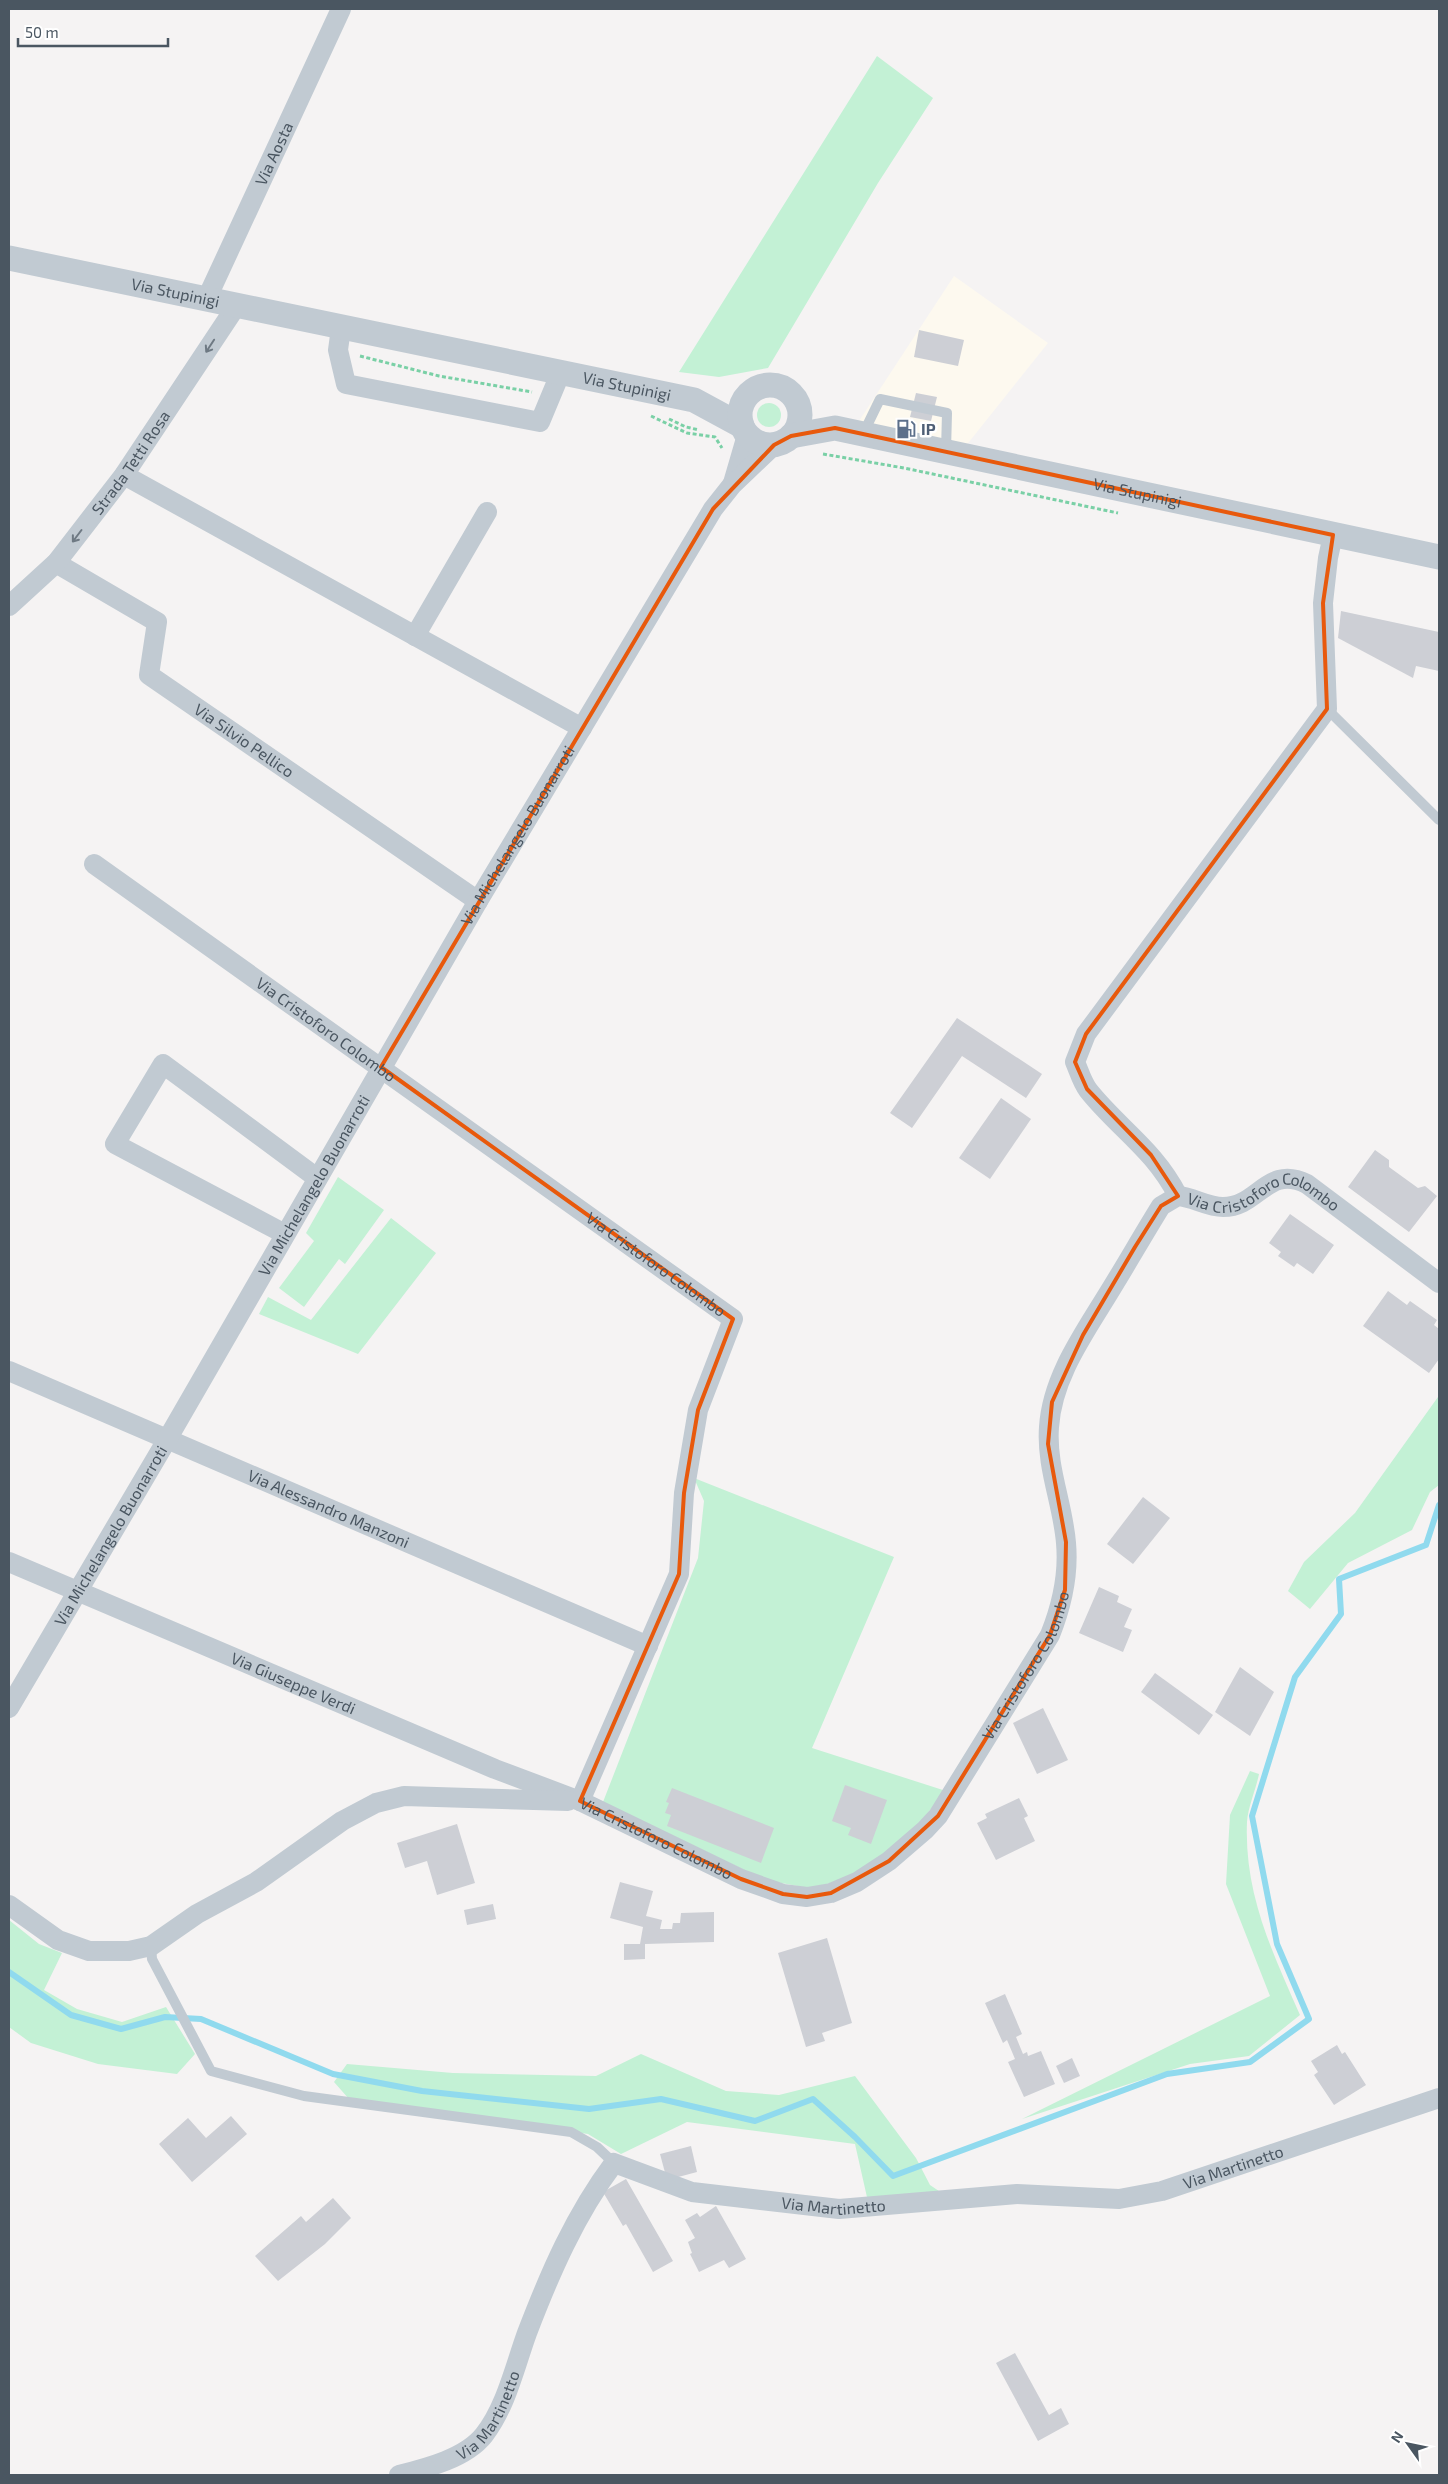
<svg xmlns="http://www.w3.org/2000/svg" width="1448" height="2484" viewBox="0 0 1448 2484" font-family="'Exo 2',sans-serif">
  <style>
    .commercial { fill: #fdf9ef }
    .green { fill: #c3f1d5 }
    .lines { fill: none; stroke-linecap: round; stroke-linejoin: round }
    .stream { stroke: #90daee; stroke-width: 6 }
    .building { fill: #cdcfd5 }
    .path { stroke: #7ad0a6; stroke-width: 3; stroke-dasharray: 4 2.5; stroke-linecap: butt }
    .service { stroke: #c1cad2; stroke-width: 10 }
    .minor { stroke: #c1cad2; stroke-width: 20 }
    .tertiary { stroke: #c1cad2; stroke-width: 25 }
    .oneway { stroke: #6e7983 }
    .marked { fill: none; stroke: #e8590c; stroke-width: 4; stroke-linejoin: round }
    .labels { text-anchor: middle; stroke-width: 5; stroke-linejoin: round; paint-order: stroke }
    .street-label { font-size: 16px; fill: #4a5661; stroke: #fff }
    .service-label { font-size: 16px; font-weight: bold; fill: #4e5e75; stroke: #fff; text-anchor: start }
  </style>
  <rect width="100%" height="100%" fill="#f5f3f3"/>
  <!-- commercial -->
  <path class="commercial" d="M 954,276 L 1048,343 L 965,447 L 859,421 Z"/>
  <!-- green -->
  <g class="green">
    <path d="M 877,56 L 933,98 L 878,183 L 768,368 L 719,377 L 679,372 Z"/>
    <circle cx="769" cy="415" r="12"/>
    <path d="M 338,1177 L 384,1210 L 345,1264 L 339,1259 L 304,1307 L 279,1288 L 314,1241 L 306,1233 Z"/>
    <path d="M 391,1218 L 436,1253 L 358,1354 L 259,1314 L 268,1297 L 311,1320 Z"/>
    <path d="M 1438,1397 L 1439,1485 L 1430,1492 L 1412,1530 L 1348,1563 L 1310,1609 L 1288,1591 L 1304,1562 L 1355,1513 Z"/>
    <path d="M 694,1478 L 894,1557 L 812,1748 L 946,1791 L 916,1827 L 867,1869 L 814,1889 L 765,1880 L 603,1802 L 698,1558 L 704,1501 Z"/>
    <path d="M 1250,1771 L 1259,1774 C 1256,1789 1248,1807 1247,1822 C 1244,1893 1272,1952 1300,2015 L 1249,2056 L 1190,2064 L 1022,2119 L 1270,1996 L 1226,1884 L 1230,1815 Z"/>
    <path d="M 9,1920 L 39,1944 L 62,1953 L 44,1990 L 77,2009 L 122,2022 L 166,2007 L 195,2054 L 177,2074 L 98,2064 L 31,2043 L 9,2027 Z"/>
    <path d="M 641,2054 L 726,2091 L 779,2095 L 855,2076 L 916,2158 L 930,2185 L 961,2206 L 871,2215 L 855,2144 L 687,2122 L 621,2154 L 588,2134 L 349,2099 L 334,2082 L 347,2064 L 453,2073 L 596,2076 Z"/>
  </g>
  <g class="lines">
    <!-- stream -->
    <path class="stream" d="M 9,1972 L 71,2015 L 121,2029 L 165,2017 L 201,2019 L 333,2074 L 422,2091 L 589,2109 L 661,2099 L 755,2121 L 813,2099 L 855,2137 L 893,2176 L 1167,2074 L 1250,2062 L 1309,2019 L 1277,1944 L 1252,1816 L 1295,1677 L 1341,1614 L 1339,1579 L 1426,1545 L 1439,1505"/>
  </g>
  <!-- building -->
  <g class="building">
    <path d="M 919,330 L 964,340 L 958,366 L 914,357 Z"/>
    <path d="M 916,393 L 937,397 L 931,421 L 910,417 Z"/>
    <path d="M 1341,611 L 1439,632 L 1439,671 L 1416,666 L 1413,678 L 1338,638 Z"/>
    <path d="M 957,1018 L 1042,1074 L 1026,1098 L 962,1056 L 912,1128 L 890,1113 Z"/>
    <path d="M 1001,1098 L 1031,1119 L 990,1179 L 959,1158 Z"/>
    <path d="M 1375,1150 L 1389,1160 L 1389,1167 L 1418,1188 L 1425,1186 L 1437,1196 L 1409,1232 L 1348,1187 Z"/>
    <path d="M 1290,1214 L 1334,1245 L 1313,1274 L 1297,1263 L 1294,1267 L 1278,1256 L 1281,1252 L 1269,1243 Z"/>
    <path d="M 1388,1291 L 1407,1305 L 1410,1301 L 1437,1320 L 1434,1325 L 1439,1329 L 1439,1359 L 1429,1373 L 1363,1326 Z"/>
    <path d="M 1143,1497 L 1170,1518 L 1133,1564 L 1107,1544 Z"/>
    <path d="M 1099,1587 L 1119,1596 L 1117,1602 L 1132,1609 L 1124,1627 L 1132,1630 L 1123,1652 L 1079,1633 Z"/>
    <path d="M 1240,1667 L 1274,1692 L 1250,1736 L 1215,1712 Z"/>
    <path d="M 1155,1673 L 1213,1715 L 1199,1735 L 1141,1692 Z"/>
    <path d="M 1043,1708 L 1068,1760 L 1037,1774 L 1013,1723 Z"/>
    <path d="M 845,1785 L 887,1800 L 871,1844 L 848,1835 L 851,1828 L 832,1821 Z"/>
    <path d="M 672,1788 L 774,1828 L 761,1863 L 667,1826 L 671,1815 L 665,1813 L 669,1803 L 666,1802 Z"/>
    <path d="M 1019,1798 L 1028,1816 L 1024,1818 L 1035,1841 L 996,1860 L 977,1823 L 987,1818 L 985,1814 Z"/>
    <path d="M 457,1824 L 475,1883 L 437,1895 L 427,1861 L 405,1868 L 397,1843 Z"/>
    <path d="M 620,1882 L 653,1891 L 646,1916 L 662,1920 L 660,1929 L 672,1929 L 673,1923 L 680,1923 L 681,1913 L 714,1912 L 714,1942 L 645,1944 L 645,1959 L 624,1960 L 624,1944 L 640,1944 L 643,1927 L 610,1918 Z"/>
    <path d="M 493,1904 L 496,1919 L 467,1925 L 464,1910 Z"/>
    <path d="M 827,1938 L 852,2023 L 822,2033 L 825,2041 L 806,2047 L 778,1953 Z"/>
    <path d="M 1005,1994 L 1022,2034 L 1016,2037 L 1023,2054 L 1027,2052 L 1028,2056 L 1041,2051 L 1055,2084 L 1024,2097 L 1008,2062 L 1015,2059 L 1007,2040 L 1003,2043 L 985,2003 Z"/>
    <path d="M 1337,2045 L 1342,2054 L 1345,2052 L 1366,2085 L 1334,2105 L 1314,2075 L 1318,2072 L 1311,2061 Z"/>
    <path d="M 1072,2058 L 1080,2076 L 1064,2083 L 1056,2066 Z"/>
    <path d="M 231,2116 L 247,2134 L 192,2182 L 159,2144 L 188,2118 L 206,2138 Z"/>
    <path d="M 691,2146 L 697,2172 L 667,2180 L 660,2154 Z"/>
    <path d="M 626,2179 L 673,2261 L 653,2272 L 626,2224 L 623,2226 L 603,2192 Z"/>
    <path d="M 333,2198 L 351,2218 L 325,2244 L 278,2281 L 255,2256 L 301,2216 L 306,2222 Z"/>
    <path d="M 716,2206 L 746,2259 L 729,2268 L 724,2260 L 699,2272 L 690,2254 L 692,2253 L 688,2242 L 695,2238 L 685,2220 L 697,2213 L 700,2217 Z"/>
    <path d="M 1015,2353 L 1049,2415 L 1061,2408 L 1069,2424 L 1038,2441 L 996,2363 Z"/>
  </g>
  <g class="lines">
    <!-- path -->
    <g class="path">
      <path d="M 360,356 L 439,376 L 532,392"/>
      <path d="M 651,416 L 687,433 L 715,437 L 722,448"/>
      <path d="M 669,419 L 686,427 L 699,430"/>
      <path d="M 823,454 L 904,468 L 1118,513"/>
    </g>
    <!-- service -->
    <g class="service">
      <path d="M 863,434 L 880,399 L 947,413 L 946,451"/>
      <path d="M 1327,709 L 1439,820"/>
      <path d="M 151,1946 L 152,1959 L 211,2071 L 304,2096 L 571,2132 L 597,2147 L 614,2163"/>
    </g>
    <!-- minor -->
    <g class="minor">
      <path id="s1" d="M 207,298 L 341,9"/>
      <path d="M 341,328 L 338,350 L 346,384 L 540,422 L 560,374"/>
      <path d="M 124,475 L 582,728"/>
      <path d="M 733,483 L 747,435"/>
      <path id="s2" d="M 56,563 L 157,622 L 149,675 L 478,901"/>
      <path id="s3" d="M 9,606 L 56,563 L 124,475 L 237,305"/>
      <path d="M 415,636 L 487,512"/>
      <path id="s4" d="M 94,864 L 733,1319 L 698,1410 L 684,1493 L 679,1574 L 580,1801"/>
      <path d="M 1178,1196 C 1154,1149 1118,1128 1088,1090 C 1082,1082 1079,1071 1075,1062 L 1086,1034 L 1327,709 L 1323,603 L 1328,558 L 1333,535"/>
      <path d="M 285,1234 L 115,1144 L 163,1064 L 317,1178"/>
      <path id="s5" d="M 9,1371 L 648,1646"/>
      <path id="s6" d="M 9,1562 L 495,1769 L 580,1801 L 741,1879 L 783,1894 L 807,1897 L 831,1893 L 857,1882 L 889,1861 L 925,1830 L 938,1816 L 1050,1635 C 1062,1605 1069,1576 1066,1543 C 1063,1504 1046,1467 1049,1427 C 1052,1378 1083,1335 1108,1294 C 1126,1265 1143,1235 1161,1206 L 1178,1196 C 1193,1197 1207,1207 1223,1207 C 1259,1207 1267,1164 1307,1184 L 1439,1283"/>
      <path id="s7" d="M 9,1708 L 168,1438 L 478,901 L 713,509 L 732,485 L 774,445"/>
      <path d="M 9,1905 L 58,1940 L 89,1951 L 129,1951 L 151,1946 L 197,1914 L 256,1882 L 342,1821 L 376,1803 L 404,1796 L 568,1801"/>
      <path id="s8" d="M 399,2475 C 427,2468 466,2458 484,2435 C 506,2407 515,2366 527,2333 C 550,2273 575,2215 614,2163 L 692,2192 L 839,2209 L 1017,2194 L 1119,2199 L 1162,2191 L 1439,2098"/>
    </g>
    <!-- tertiary -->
    <g class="tertiary">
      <path id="s9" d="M 9,258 L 694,400 L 742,426"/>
      <circle cx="770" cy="415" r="30"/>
      <path id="s10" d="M 791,436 L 835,428 L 1439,557"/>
    </g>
  </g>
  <!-- one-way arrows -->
  <defs><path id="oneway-shaft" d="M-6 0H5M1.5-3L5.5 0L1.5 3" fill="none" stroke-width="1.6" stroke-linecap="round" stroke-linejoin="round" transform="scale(1.25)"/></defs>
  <g class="oneway">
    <use href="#oneway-shaft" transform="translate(210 346) rotate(123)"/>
    <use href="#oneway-shaft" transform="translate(77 536) rotate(127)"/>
  </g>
  <!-- marked area -->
  <path class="marked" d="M 835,428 L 1333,535 L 1323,603 L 1327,709 L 1086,1034 L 1075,1062 L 1087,1089 L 1151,1155 L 1178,1196 L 1161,1206 L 1135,1247 L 1083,1335 L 1052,1402 L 1048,1444 L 1066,1542 L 1065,1590 L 1050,1635 L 938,1816 L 889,1861 L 831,1893 L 807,1897 L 783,1894 L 741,1879 L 580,1801 L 679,1574 L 684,1493 L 698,1410 L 733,1319 L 381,1067 L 713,509 L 774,445 L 791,436 Z"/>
  <!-- icons -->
  <defs>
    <symbol id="fuel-bare" viewBox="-9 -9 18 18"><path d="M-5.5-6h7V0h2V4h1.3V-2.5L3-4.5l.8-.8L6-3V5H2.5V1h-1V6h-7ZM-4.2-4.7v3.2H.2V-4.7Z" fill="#5c6f8a" stroke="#fff" stroke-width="2.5" paint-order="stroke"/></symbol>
  </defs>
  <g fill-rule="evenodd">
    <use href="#fuel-bare" x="892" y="415" width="28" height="28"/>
  </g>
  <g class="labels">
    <!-- street labels -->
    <g class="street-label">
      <text dy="6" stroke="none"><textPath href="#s1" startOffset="159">Via Aosta</textPath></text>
      <text dy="6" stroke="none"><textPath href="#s9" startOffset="170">Via Stupinigi</textPath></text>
      <text dy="6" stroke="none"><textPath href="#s9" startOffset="631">Via Stupinigi</textPath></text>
      <text dy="6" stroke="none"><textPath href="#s3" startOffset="189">Strada Tetti Rosa</textPath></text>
      <text dy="6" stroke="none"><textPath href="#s10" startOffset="354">Via Stupinigi</textPath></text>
      <text dy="6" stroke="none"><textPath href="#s2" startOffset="286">Via Silvio Pellico</textPath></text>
      <text dy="6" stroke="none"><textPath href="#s7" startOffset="1010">Via Michelangelo Buonarroti</textPath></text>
      <text dy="6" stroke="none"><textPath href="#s4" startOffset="285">Via Cristoforo Colombo</textPath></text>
      <text dy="6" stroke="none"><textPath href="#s7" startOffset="605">Via Michelangelo Buonarroti</textPath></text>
      <text dy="6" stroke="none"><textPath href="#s6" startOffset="1812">Via Cristoforo Colombo</textPath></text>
      <text dy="6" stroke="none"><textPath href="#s4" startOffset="690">Via Cristoforo Colombo</textPath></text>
      <text dy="6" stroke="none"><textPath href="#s5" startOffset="348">Via Alessandro Manzoni</textPath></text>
      <text dy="6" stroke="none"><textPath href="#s7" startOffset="200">Via Michelangelo Buonarroti</textPath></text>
      <text dy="6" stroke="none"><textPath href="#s6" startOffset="1199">Via Cristoforo Colombo</textPath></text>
      <text dy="6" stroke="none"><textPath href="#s6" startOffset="309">Via Giuseppe Verdi</textPath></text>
      <text dy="6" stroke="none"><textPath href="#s6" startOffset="704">Via Cristoforo Colombo</textPath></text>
      <text dy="6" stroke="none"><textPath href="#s8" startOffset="1029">Via Martinetto</textPath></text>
      <text dy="6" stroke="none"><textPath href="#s8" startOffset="624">Via Martinetto</textPath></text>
      <text dy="6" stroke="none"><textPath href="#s8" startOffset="114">Via Martinetto</textPath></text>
    </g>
    <!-- service labels -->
    <g class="service-label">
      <text x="921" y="435">IP</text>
    </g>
  </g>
  <!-- border -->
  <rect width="1448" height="2484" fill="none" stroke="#4a5661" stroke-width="20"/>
  <!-- north arrow -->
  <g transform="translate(1408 2444) rotate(303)" stroke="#ffffff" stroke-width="4" paint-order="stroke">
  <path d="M0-4L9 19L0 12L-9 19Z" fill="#4a5661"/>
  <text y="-8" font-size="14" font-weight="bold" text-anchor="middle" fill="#4a5661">N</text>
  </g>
  <!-- scale -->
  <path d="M18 38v8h150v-8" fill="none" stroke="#4a5661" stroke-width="2.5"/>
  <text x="25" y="38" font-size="15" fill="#4a5661" stroke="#ffffff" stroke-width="4" paint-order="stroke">50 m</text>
</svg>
